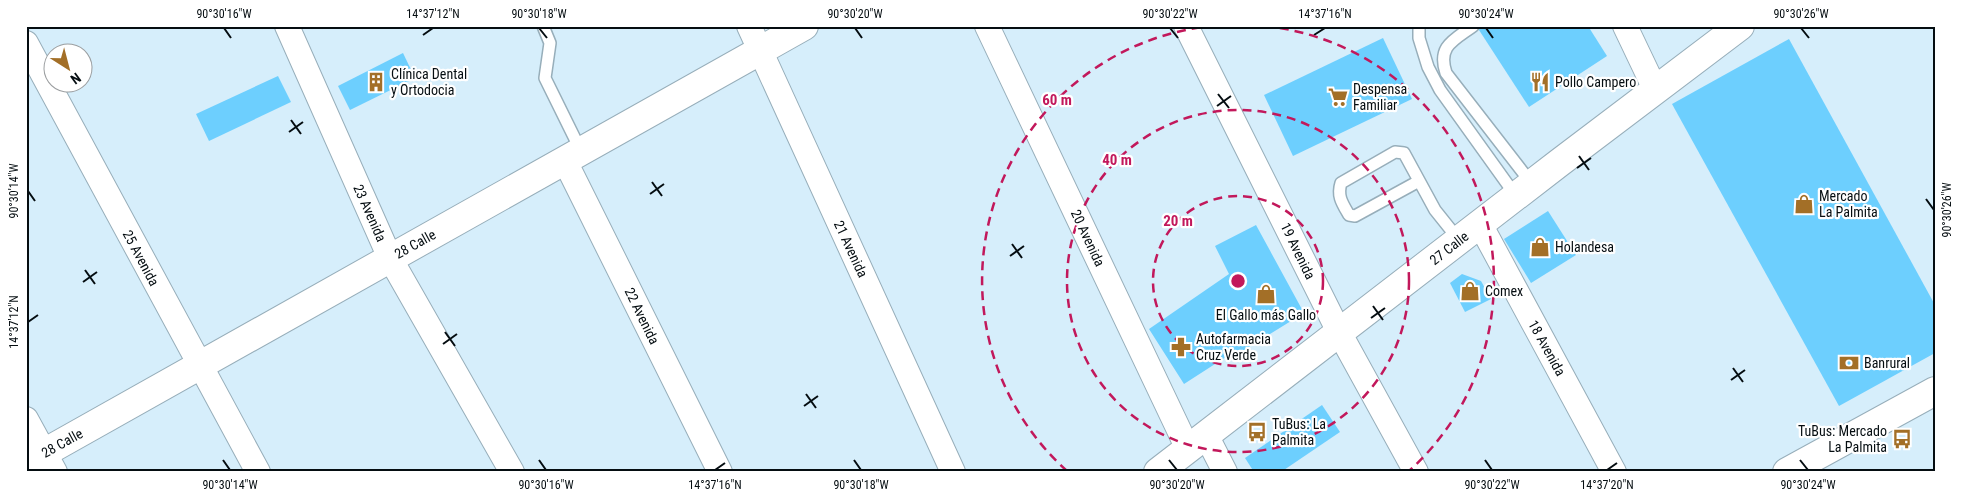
<svg xmlns="http://www.w3.org/2000/svg" width="1961" height="498" viewBox="0 0 1961 498" font-family="'Roboto Condensed',sans-serif">
  <style>
    .building { fill: #6dcffe }
    .lines { fill: none; stroke-linecap: round; stroke-linejoin: round }
    .lane-casing { stroke: #97aeba; stroke-width: 14 }
    .street-casing { stroke: #97aeba; stroke-width: 26 }
    .secondary-casing { stroke: #97aeba; stroke-width: 30 }
    .primary-casing { stroke: #97aeba; stroke-width: 30 }
    .lane { stroke: #fff; stroke-width: 11 }
    .street { stroke: #fff; stroke-width: 24 }
    .secondary { stroke: #fff; stroke-width: 28 }
    .primary { stroke: #fff; stroke-width: 28 }
    .ticks { fill: none; stroke: #050d11; stroke-width: 2 }
    .ring { fill: none; stroke: #c2185b; stroke-width: 2.5; stroke-dasharray: 9 6 }
    .labels { text-anchor: middle; stroke-width: 4.5; stroke-linejoin: round; paint-order: stroke }
    .poi-label { font-size: 14px; fill: #050d11; stroke: #fff; text-anchor: start }
    .street-label { font-size: 14px; fill: #050d11; stroke: #fff }
    .centre { fill: #c2185b; stroke: #fff; stroke-width: 2.5 }
    .ring-label { font-size: 15px; text-anchor: middle; font-weight: bold; fill: #c2185b; stroke: #fff; stroke-width: 4.5; stroke-linejoin: round; paint-order: stroke }
    .neatline { fill: none; stroke: #050d11; stroke-width: 2 }
    .ticks-label { font-size: 12px; text-anchor: middle; fill: #050d11 }
  </style>
  <rect width="100%" height="100%" fill="#d6eefb"/>
  <!-- building -->
  <g class="building">
    <path d="M 1480,26 L 1588,26 L 1607,56 L 1529,107 L 1479,30 Z"/>
    <path d="M 1383,38 L 1412,99 L 1293,156 L 1264,95 Z"/>
    <path d="M 1789,39 L 1935,305 L 1935,353 L 1839,406 L 1672,104 Z"/>
    <path d="M 403,53 L 415,78 L 350,110 L 338,86 Z"/>
    <path d="M 278,76 L 291,102 L 209,141 L 196,114 Z"/>
    <path d="M 1548,211 L 1576,255 L 1531,283 L 1504,239 Z"/>
    <path d="M 1256,225 L 1304,313 L 1231,358 L 1229,355 L 1184,384 L 1149,329 L 1229,274 L 1215,246 Z"/>
    <path d="M 1462,274 L 1481,281 L 1491,299 L 1465,312 L 1450,283 Z"/>
    <path d="M 1322,405 L 1340,432 L 1281,472 L 1254,472 L 1245,458 Z"/>
  </g>
  <g class="lines">
    <defs>
      <g id="lane">
        <path d="M 543,26 L 550,43 L 545,78 L 581,151"/>
        <path d="M 1419,26 L 1419,38 L 1428,67 L 1440,90 L 1516,196"/>
        <path d="M 1473,26 C 1454,40 1437,46 1446,73 L 1532,184"/>
        <path d="M 1419,181 L 1355,216 L 1349,215 C 1342,203 1337,196 1341,183 L 1395,152 L 1404,153 L 1435,210 L 1459,240"/>
      </g>
      <g id="street">
        <path d="M 287,26 L 390,258 L 512,472"/>
        <path d="M 749,26 L 953,472"/>
        <path d="M 987,26 L 1188,449"/>
        <path d="M 1186,26 L 1339,332 L 1416,472"/>
        <path d="M 1625,26 L 1655,89"/>
        <path d="M 26,43 L 258,472"/>
        <path d="M 565,161 L 720,472"/>
        <path d="M 1480,224 L 1614,472"/>
        <path d="M 26,419 L 55,472"/>
        <path d="M 1206,435 L 1225,472"/>
      </g>
      <path id="secondary" d="M 26,463 L 804,26"/>
      <g id="primary">
        <path d="M 1158,472 L 1559,163 L 1740,26"/>
        <path d="M 1787,472 L 1935,391"/>
      </g>
    </defs>
    <!-- lane casing -->
    <use href="#lane" class="lane-casing"/>
    <!-- street casing -->
    <use href="#street" class="street-casing"/>
    <!-- secondary casing -->
    <use href="#secondary" class="secondary-casing"/>
    <!-- primary casing -->
    <use href="#primary" class="primary-casing"/>
    <!-- lane -->
    <use href="#lane" class="lane"/>
    <!-- street -->
    <use href="#street" class="street"/>
    <!-- secondary -->
    <use href="#secondary" class="secondary"/>
    <!-- primary -->
    <use href="#primary" class="primary"/>
  </g>
  <!-- ticks -->
  <path class="ticks" d="M 224,28 L 231,38M 539,28 L 547,38M 855,28 L 862,38M 1170,28 L 1178,38M 1486,28 L 1493,38M 1801,28 L 1809,38M 423,35 L 433,28M 1314,35 L 1325,28M 1218,94 L 1229,108M 1217,106 L 1231,96M 291,120 L 301,134M 289,132 L 303,122M 1579,156 L 1589,170M 1577,168 L 1591,158M 652,182 L 662,196M 28,191 L 35,201M 650,194 L 664,184M 1926,199 L 1934,210M 1012,244 L 1022,258M 1010,256 L 1024,246M 85,270 L 95,284M 83,282 L 97,272M 1373,306 L 1383,320M 1371,318 L 1385,308M 28,322 L 38,315M 445,332 L 455,346M 443,344 L 457,334M 1733,368 L 1743,382M 1731,380 L 1745,370M 806,394 L 816,408M 804,406 L 818,396M 223,460 L 230,470M 539,460 L 546,470M 854,460 L 861,470M 1169,460 L 1177,470M 1485,460 L 1492,470M 1800,460 L 1808,470M 715,470 L 725,463M 1607,470 L 1617,463"/>
  <!-- distance rings -->
  <g class="ring">
    <circle cx="1238" cy="281" r="85"/>
    <circle cx="1238" cy="281" r="171"/>
    <path d="M1067 471A256 256 0 0 1 1211 26M1265 26A256 256 0 0 1 1409 471"/>
  </g>
  <!-- icons -->
  <defs>
    <symbol id="building-bare" viewBox="-9 -9 18 18"><path d="M-4-6H4V6H1V3H-1V6H-4ZM-2.5-4.3h1.7v1.8h-1.7ZM.8-4.3h1.7v1.8H.8ZM-2.5-1h1.7V.8h-1.7ZM.8-1h1.7V.8H.8Z" fill="#a36f27" stroke="#fff" stroke-width="2.5" paint-order="stroke"/></symbol>
    <symbol id="restaurant-bare" viewBox="-9 -9 18 18"><path d="M-5-6h1v4h1v-4h1v4h1v-4h1v5L-1.5 .5V6h-2V.5L-5-1ZM5-6V6H3V1.5H1.5Q1.5-4 5-6Z" fill="#a36f27" stroke="#fff" stroke-width="2.5" paint-order="stroke"/></symbol>
    <symbol id="supermarket-bare" viewBox="-9 -9 18 18"><path d="M-6-5.5h2.5l.6 2H6L4.5 2H-2.5L-4.4-4H-6ZM-1.5 3.2a1.3 1.3 0 1 0 .1 0ZM3 3.2a1.3 1.3 0 1 0 .1 0Z" fill="#a36f27" stroke="#fff" stroke-width="2.5" paint-order="stroke"/></symbol>
    <symbol id="shop-bare" viewBox="-9 -9 18 18"><path d="M-5-2.5h2.3a2.7 3.5 0 0 1 5.4 0H5L5.5 6h-11ZM-1.5-2.5h3a1.5 2.3 0 0 0-3 0Z" fill="#a36f27" stroke="#fff" stroke-width="2.5" paint-order="stroke"/></symbol>
    <symbol id="pharmacy-bare" viewBox="-9 -9 18 18"><path d="M-2-6h4v4h4v4h-4v4h-4v-4h-4v-4h4Z" fill="#a36f27" stroke="#fff" stroke-width="2.5" paint-order="stroke"/></symbol>
    <symbol id="bank-bare" viewBox="-9 -9 18 18"><path d="M-6-4H6V4H-6ZM0-2.3a2.3 2.3 0 1 0 0 4.6a2.3 2.3 0 1 0 0-4.6Z" fill="#a36f27" stroke="#fff" stroke-width="2.5" paint-order="stroke"/></symbol>
    <symbol id="bus-bare" viewBox="-9 -9 18 18"><path d="M-5-6H5V4H4V6H2V4H-2V6H-4V4H-5ZM-3.5-4V0h7V-4ZM-3.5 1.2v1.5H-2V1.2ZM2 1.2v1.5H3.5V1.2Z" fill="#a36f27" stroke="#fff" stroke-width="2.5" paint-order="stroke"/></symbol>
  </defs>
  <g fill-rule="evenodd">
    <use href="#building-bare" x="362" y="68" width="28" height="28"/>
    <use href="#restaurant-bare" x="1526" y="68" width="28" height="28"/>
    <use href="#supermarket-bare" x="1324" y="83" width="28" height="28"/>
    <use href="#shop-bare" x="1790" y="190" width="28" height="28"/>
    <use href="#shop-bare" x="1526" y="233" width="28" height="28"/>
    <use href="#shop-bare" x="1456" y="277" width="28" height="28"/>
    <use href="#shop-bare" x="1252" y="280" width="28" height="28"/>
    <use href="#pharmacy-bare" x="1167" y="333" width="28" height="28"/>
    <use href="#bank-bare" x="1835" y="349" width="28" height="28"/>
    <use href="#bus-bare" x="1243" y="418" width="28" height="28"/>
    <use href="#bus-bare" x="1888" y="425" width="28" height="28"/>
  </g>
  <g class="labels">
    <!-- poi labels -->
    <g class="poi-label">
      <text x="391" y="79">Clínica Dental<tspan x="391" dy="16">y Ortodocia</tspan></text>
      <text x="1555" y="87">Pollo Campero</text>
      <text x="1353" y="94">Despensa<tspan x="1353" dy="16">Familiar</tspan></text>
      <text x="1819" y="201">Mercado<tspan x="1819" dy="16">La Palmita</tspan></text>
      <text x="1555" y="252">Holandesa</text>
      <text x="1485" y="296">Comex</text>
      <text x="1266" y="320" text-anchor="middle">El Gallo más Gallo</text>
      <text x="1196" y="344">Autofarmacia<tspan x="1196" dy="16">Cruz Verde</tspan></text>
      <text x="1864" y="368">Banrural</text>
      <text x="1272" y="429">TuBus: La<tspan x="1272" dy="16">Palmita</tspan></text>
      <text x="1887" y="436" text-anchor="end">TuBus: Mercado<tspan x="1887" dy="16">La Palmita</tspan></text>
    </g>
    <!-- street labels -->
    <g class="street-label">
      <text transform="translate(370 213) rotate(66)" y="5">23 Avenida</text>
      <text transform="translate(1088 238) rotate(65)" y="5">20 Avenida</text>
      <text transform="translate(415 244) rotate(-29)" y="5">28 Calle</text>
      <text transform="translate(1449 248) rotate(-38)" y="5">27 Calle</text>
      <text transform="translate(851 249) rotate(65)" y="5">21 Avenida</text>
      <text transform="translate(1298 251) rotate(64)" y="5">19 Avenida</text>
      <text transform="translate(141 258) rotate(62)" y="5">25 Avenida</text>
      <text transform="translate(642 316) rotate(64)" y="5">22 Avenida</text>
      <text transform="translate(1547 348) rotate(61)" y="5">18 Avenida</text>
      <text transform="translate(62 443) rotate(-29)" y="5">28 Calle</text>
    </g>
  </g>
  <circle cx="1238" cy="281" r="8" class="centre"/>
  <g class="ring-label">
    <text x="1057" y="105">60 m</text>
    <text x="1117" y="165">40 m</text>
    <text x="1178" y="226">20 m</text>
  </g>
  <!-- border -->
  <rect width="1961" height="498" fill="none" stroke="#ffffff" stroke-width="55"/>
  <!-- north arrow -->
  <g transform="translate(68 68) rotate(144)"><circle r="24" fill="#ffffff" stroke="#9b9ea0"/>
  <path d="M0-4L9 19L0 12L-9 19Z" fill="#a36f27"/>
  <text y="-8" font-size="14" font-weight="bold" text-anchor="middle" fill="#050d11">N</text>
  </g>
  <rect x="28" y="28" width="1906" height="442" class="neatline"/>
  <g class="ticks-label">
    <text x="224" y="18">90°30'16"W</text>
    <text x="433" y="18">14°37'12"N</text>
    <text x="539" y="18">90°30'18"W</text>
    <text x="855" y="18">90°30'20"W</text>
    <text x="1170" y="18">90°30'22"W</text>
    <text x="1325" y="18">14°37'16"N</text>
    <text x="1486" y="18">90°30'24"W</text>
    <text x="1801" y="18">90°30'26"W</text>
    <text transform="translate(14 191) rotate(-90)" y="4">90°30'14"W</text>
    <text transform="translate(1947 210) rotate(-90)" y="4">90°30'26"W</text>
    <text transform="translate(14 322) rotate(-90)" y="4">14°37'12"N</text>
    <text x="230" y="489">90°30'14"W</text>
    <text x="546" y="489">90°30'16"W</text>
    <text x="715" y="489">14°37'16"N</text>
    <text x="861" y="489">90°30'18"W</text>
    <text x="1177" y="489">90°30'20"W</text>
    <text x="1492" y="489">90°30'22"W</text>
    <text x="1607" y="489">14°37'20"N</text>
    <text x="1808" y="489">90°30'24"W</text>
  </g>
</svg>
